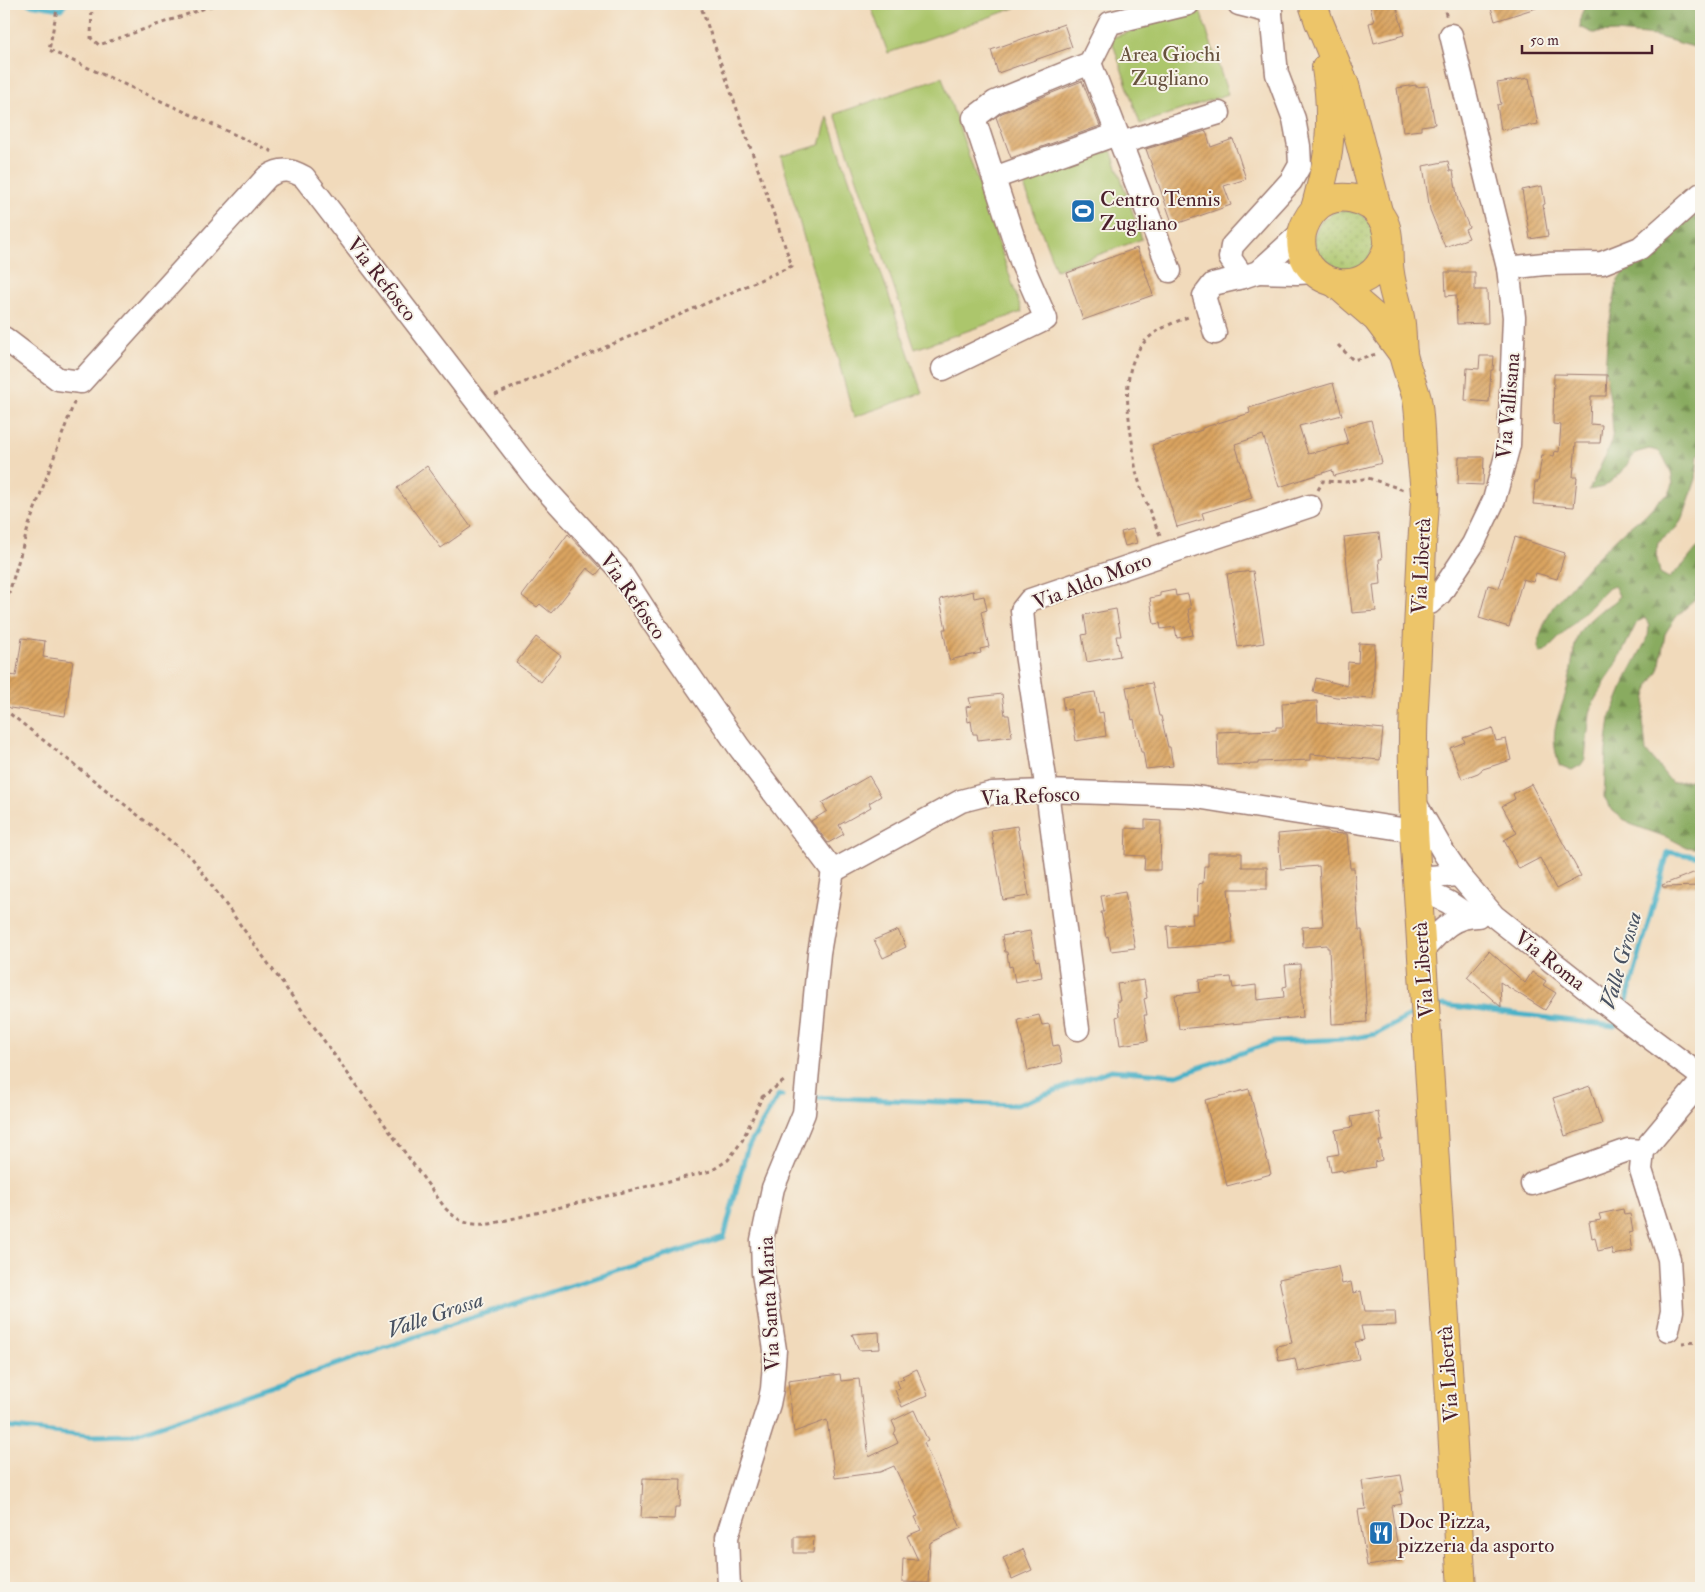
<svg xmlns="http://www.w3.org/2000/svg" width="1705" height="1592" viewBox="0 0 1705 1592" font-family="'IM FELL Double Pica',serif">
  <style>
    .grass { fill: url(#grass-dots); stroke: #7b724c }
    .forest { fill: url(#forest-firs); stroke: #6a6546 }
    .green { fill: #acc66c; stroke: #7b724c }
    .lines { fill: none; stroke-linecap: round; stroke-linejoin: round }
    .stream { stroke: #48b1c7; stroke-width: 5 }
    .building { fill: url(#building-hatch) }
    .minor-casing { stroke: #9e7c73; stroke-width: 25 }
    .major-casing { stroke: #9e7c73; stroke-width: 30 }
    .path { stroke: #9e7c73; stroke-width: 3; stroke-dasharray: 4 4; stroke-linecap: butt }
    .minor { stroke: #fff; stroke-width: 22 }
    .major { stroke: #edc569; stroke-width: 28 }
    .labels { text-anchor: middle; stroke-width: 4; stroke-linejoin: round; paint-order: stroke }
    .park-label { font-size: 21px; fill: #67513e; stroke: #f7f3e8 }
    .poi-label { font-size: 21px; fill: #4a1f2b; stroke: #f7f3e8; text-anchor: start }
    .street-label { font-size: 21px; fill: #4a1f2b; stroke: #f7f3e8 }
    .water-label { font-size: 22px; font-style: italic; fill: #495262; stroke: #f7f3e8 }
  </style>
  <defs>
    <pattern id="grass-dots" width="8" height="8" patternUnits="userSpaceOnUse" patternTransform="scale(1.25)"><rect width="8" height="8" fill="#acc66c"/><path d="M2 2h.1M6 6h.1" fill="none" stroke="#8ea059" stroke-width="1.8" stroke-linecap="round"/></pattern>
    <pattern id="forest-firs" width="22" height="20" patternUnits="userSpaceOnUse" patternTransform="scale(1.25)"><rect width="22" height="20" fill="#89ab60"/><path d="M5 1l3.5 6h-7zM16 11l3.5 6h-7z" fill="#728b4f"/></pattern>
    <pattern id="building-hatch" width="6" height="6" patternUnits="userSpaceOnUse" patternTransform="scale(1.25)"><rect width="6" height="6" fill="#daa460"/><path d="M-1 1l2-2M0 6l6-6M5 7l2-2" fill="none" stroke="#b3854f"/></pattern>
  </defs>
  <rect width="100%" height="100%" fill="#f7f3e8"/>
  <filter id="ink" filterUnits="userSpaceOnUse"><feTurbulence type="fractalNoise" baseFrequency=".02" numOctaves="2"/><feDisplacementMap in="SourceGraphic" scale="10" xChannelSelector="R" yChannelSelector="G"/><feConvolveMatrix kernelMatrix="1 2 1 2 8 2 1 2 1" color-interpolation-filters="sRGB"/></filter>
  <filter id="wash" filterUnits="userSpaceOnUse"><feTurbulence type="fractalNoise" baseFrequency=".0096" numOctaves="4" result="noise"/><feDisplacementMap in="SourceGraphic" scale="20" xChannelSelector="R" yChannelSelector="G"/><feGaussianBlur stdDeviation="1.12" result="paint"/><feColorMatrix in="noise" values="0 0 0 0 0 0 0 0 0 0 0 0 0 0 0 0 0 1.4 0 .05"/><feComposite in="paint" operator="in"/></filter>
  <g filter="url(#wash)">
    <rect width="100%" height="100%" fill="#f1dabb"/>
    <!-- grass -->
    <path class="grass" d="M 1335,211 C 1341,211 1349,210 1355,212 C 1367,215 1377,232 1375,244 C 1374,251 1367,259 1364,266 L 1341,273 L 1320,261 L 1313,238 L 1320,222 Z"/>
    <!-- forest -->
    <g class="forest">
      <path d="M 1586,4 L 1701,4 L 1701,49 L 1655,36 L 1617,32 L 1593,33 L 1580,27 L 1581,15 Z"/>
      <path d="M 1701,210 L 1701,452 L 1698,456 L 1696,479 L 1683,518 L 1676,528 L 1658,543 L 1656,554 L 1660,573 L 1669,578 L 1684,564 L 1701,543 L 1701,594 L 1677,616 L 1668,629 L 1665,634 L 1659,670 L 1650,684 L 1646,697 L 1643,721 L 1646,751 L 1672,783 L 1701,778 L 1701,849 L 1686,847 L 1669,838 L 1630,824 L 1613,811 L 1604,797 L 1606,750 L 1610,718 L 1627,677 L 1648,637 L 1649,625 L 1645,618 L 1637,622 L 1618,661 L 1594,701 L 1590,713 L 1585,759 L 1581,765 L 1572,770 L 1559,765 C 1547,726 1561,717 1569,681 C 1572,666 1573,649 1578,635 C 1582,626 1593,617 1600,611 C 1607,605 1614,605 1619,596 L 1614,585 L 1606,590 L 1545,652 L 1540,653 L 1538,646 L 1540,636 L 1546,619 L 1553,607 L 1590,564 L 1625,530 L 1645,515 L 1659,500 L 1669,494 L 1673,484 L 1671,472 L 1663,456 L 1658,451 L 1649,449 L 1638,452 L 1634,455 L 1621,473 L 1604,487 L 1589,490 L 1610,446 L 1613,432 L 1611,406 L 1605,370 L 1608,330 L 1618,279 L 1641,254 L 1694,217 Z"/>
    </g>
    <!-- green -->
    <g class="green">
      <path d="M 870,4 L 1026,4 L 888,53 Z"/>
      <path d="M 1199,8 L 1228,94 L 1140,124 L 1111,38 Z"/>
      <path d="M 942,77 L 1022,312 L 915,349 L 835,114 Z"/>
      <path d="M 828,117 L 922,393 L 854,417 L 781,156 L 820,145 Z"/>
      <path d="M 1111,150 L 1142,239 L 1056,270 L 1023,183 Z"/>
    </g>
    <g class="lines">
      <!-- stream -->
      <g class="stream">
        <path d="M 29,4 L 61,9 L 65,4"/>
        <path d="M 1440,1006 L 1443,1005 L 1614,1026 L 1620,1021"/>
        <path d="M 1624,1011 L 1668,852 L 1701,857"/>
        <path d="M 812,1097 L 1017,1105 L 1111,1070 L 1177,1075 L 1273,1042 L 1348,1039 L 1376,1034 L 1410,1016"/>
        <path d="M 4,1427 L 90,1436 L 132,1435 L 479,1315 L 724,1237 L 747,1149 L 779,1095 L 782,1096"/>
      </g>
    </g>
    <g id="blocks">
      <!-- building -->
      <g class="building">
        <path d="M 1380,4 L 1396,4 L 1404,35 L 1374,43 L 1369,23 L 1374,22 L 1370,6 Z"/>
        <path d="M 1490,4 L 1539,4 L 1539,7 L 1495,21 Z"/>
        <path d="M 1064,24 L 1072,47 L 998,73 L 991,50 Z"/>
        <path d="M 1529,78 L 1538,124 L 1501,130 L 1497,105 L 1501,104 L 1497,83 Z"/>
        <path d="M 1082,81 L 1100,126 L 1011,158 L 996,117 L 1002,113 Z"/>
        <path d="M 1416,85 L 1416,87 L 1428,86 L 1435,124 L 1421,126 L 1421,130 L 1403,132 L 1397,88 Z"/>
        <path d="M 1206,131 L 1211,147 L 1233,139 L 1246,179 L 1224,186 L 1231,205 L 1173,225 L 1146,149 Z"/>
        <path d="M 1448,161 L 1450,171 L 1453,171 L 1458,201 L 1469,227 L 1465,229 L 1469,238 L 1445,247 L 1430,210 L 1423,166 Z"/>
        <path d="M 1542,186 L 1545,204 L 1543,205 L 1548,236 L 1530,239 L 1522,190 Z"/>
        <path d="M 1137,248 L 1153,295 L 1083,320 L 1067,273 Z"/>
        <path d="M 1445,272 L 1475,272 L 1475,290 L 1487,290 L 1488,323 L 1457,324 L 1456,295 L 1446,296 Z"/>
        <path d="M 1480,356 L 1494,356 L 1493,370 L 1491,370 L 1489,402 L 1465,400 L 1467,368 L 1479,369 Z"/>
        <path d="M 1554,374 L 1607,375 L 1606,396 L 1591,396 L 1590,424 L 1602,425 L 1600,443 L 1576,443 L 1573,477 L 1577,477 L 1574,507 L 1533,504 L 1535,482 L 1538,482 L 1542,455 L 1554,456 L 1555,451 L 1559,452 L 1561,425 L 1553,424 Z"/>
        <path d="M 1333,383 L 1342,415 L 1299,426 L 1308,454 L 1348,444 L 1343,427 L 1371,420 L 1382,463 L 1334,476 L 1332,470 L 1279,487 L 1263,435 L 1235,444 L 1252,498 L 1202,513 L 1204,519 L 1177,527 L 1152,445 L 1202,430 L 1202,428 L 1250,413 L 1249,408 Z"/>
        <path d="M 1459,457 L 1484,457 L 1483,485 L 1458,484 Z"/>
        <path d="M 427,466 L 471,527 L 441,548 L 397,488 Z"/>
        <path d="M 1133,529 L 1137,543 L 1125,546 L 1121,532 Z"/>
        <path d="M 1379,533 L 1382,559 L 1379,559 L 1381,584 L 1373,585 L 1376,611 L 1352,613 L 1344,537 Z"/>
        <path d="M 568,534 L 601,569 L 596,575 L 587,568 L 559,604 L 551,613 L 540,604 L 537,607 L 522,596 Z"/>
        <path d="M 1515,537 L 1565,553 L 1557,579 L 1536,573 L 1533,582 L 1523,579 L 1509,627 L 1479,618 L 1488,585 L 1499,588 Z"/>
        <path d="M 1253,571 L 1264,643 L 1238,647 L 1227,574 Z"/>
        <path d="M 1175,590 L 1176,596 L 1188,594 L 1191,609 L 1188,609 L 1193,635 L 1177,638 L 1175,627 L 1161,629 L 1160,623 L 1154,624 L 1150,598 L 1160,596 L 1160,593 Z"/>
        <path d="M 973,591 L 974,598 L 984,596 L 987,610 L 981,612 L 989,647 L 980,649 L 981,653 L 949,660 L 943,629 L 946,629 L 940,599 Z"/>
        <path d="M 1116,609 L 1121,636 L 1116,636 L 1120,656 L 1087,662 L 1082,635 L 1087,634 L 1084,615 Z"/>
        <path d="M 536,637 L 561,656 L 541,682 L 516,663 Z"/>
        <path d="M 22,638 L 45,641 L 43,657 L 73,661 L 65,716 L 10,708 L 4,702 L 4,674 L 16,676 Z"/>
        <path d="M 1359,643 L 1375,644 L 1373,699 L 1336,697 L 1313,692 L 1316,678 L 1347,686 L 1348,662 L 1358,663 Z"/>
        <path d="M 1152,683 L 1159,716 L 1161,716 L 1168,747 L 1170,747 L 1173,766 L 1146,769 L 1143,752 L 1141,752 L 1138,736 L 1137,737 L 1134,719 L 1132,720 L 1126,687 Z"/>
        <path d="M 1095,692 L 1099,713 L 1103,712 L 1106,736 L 1076,741 L 1071,709 L 1064,710 L 1062,697 Z"/>
        <path d="M 1002,694 L 1005,715 L 1009,715 L 1012,736 L 978,740 L 977,734 L 973,734 L 971,721 L 968,722 L 966,707 L 971,706 L 969,698 Z"/>
        <path d="M 1317,701 L 1318,722 L 1383,729 L 1380,760 L 1311,754 L 1311,760 L 1258,762 L 1258,764 L 1218,765 L 1217,732 L 1276,730 L 1276,727 L 1283,727 L 1282,703 Z"/>
        <path d="M 1492,728 L 1496,741 L 1506,739 L 1511,760 L 1483,769 L 1478,773 L 1462,779 L 1450,748 L 1465,742 L 1463,738 Z"/>
        <path d="M 869,776 L 881,796 L 869,803 L 871,807 L 839,825 L 844,834 L 828,843 L 811,821 L 827,811 L 822,803 Z"/>
        <path d="M 1531,784 L 1581,876 L 1556,889 L 1540,858 L 1519,869 L 1504,840 L 1517,833 L 1502,806 L 1515,799 L 1513,794 Z"/>
        <path d="M 1145,820 L 1161,821 L 1160,870 L 1144,870 L 1145,856 L 1125,855 L 1126,828 L 1145,829 Z"/>
        <path d="M 1017,826 L 1029,896 L 1003,900 L 991,830 Z"/>
        <path d="M 1322,830 L 1328,831 L 1329,833 L 1347,834 L 1350,868 L 1354,868 L 1359,930 L 1362,930 L 1367,1022 L 1332,1024 L 1329,948 L 1327,948 L 1327,945 L 1303,947 L 1302,927 L 1323,926 L 1319,866 L 1281,869 L 1278,834 Z"/>
        <path d="M 1208,853 L 1242,853 L 1242,867 L 1267,867 L 1267,889 L 1228,889 L 1233,943 L 1169,948 L 1167,926 L 1193,924 L 1192,914 L 1197,914 L 1198,884 L 1203,883 L 1204,866 L 1208,866 Z"/>
        <path d="M 1701,870 L 1701,886 L 1663,887 L 1662,885 Z"/>
        <path d="M 1125,892 L 1135,948 L 1111,951 L 1108,936 L 1106,937 L 1101,912 L 1104,912 L 1101,896 Z"/>
        <path d="M 898,930 L 906,947 L 883,958 L 874,940 Z"/>
        <path d="M 1030,931 L 1036,961 L 1039,960 L 1042,977 L 1015,982 L 1012,966 L 1009,967 L 1007,952 L 1005,952 L 1002,936 Z"/>
        <path d="M 1489,951 L 1525,983 L 1532,972 L 1546,981 L 1543,985 L 1556,993 L 1545,1010 L 1500,982 L 1501,1007 L 1467,977 Z"/>
        <path d="M 1300,964 L 1303,1017 L 1179,1029 L 1175,995 L 1200,992 L 1199,980 L 1231,977 L 1233,988 L 1256,985 L 1257,1000 L 1284,997 L 1283,987 L 1287,986 L 1285,965 Z"/>
        <path d="M 1144,980 L 1147,998 L 1144,999 L 1147,1015 L 1144,1015 L 1148,1041 L 1120,1045 L 1116,1017 L 1119,1016 L 1117,1001 L 1120,1001 L 1117,984 Z"/>
        <path d="M 1039,1015 L 1042,1025 L 1049,1024 L 1053,1046 L 1058,1045 L 1062,1063 L 1028,1071 L 1018,1020 Z"/>
        <path d="M 1590,1086 L 1602,1124 L 1565,1136 L 1553,1098 Z"/>
        <path d="M 1249,1089 L 1271,1174 L 1227,1186 L 1205,1100 Z"/>
        <path d="M 1378,1112 L 1383,1141 L 1379,1141 L 1382,1160 L 1374,1162 L 1375,1167 L 1343,1172 L 1342,1170 L 1331,1172 L 1328,1156 L 1339,1154 L 1335,1130 L 1353,1127 L 1351,1117 Z"/>
        <path d="M 1623,1209 L 1624,1215 L 1630,1214 L 1633,1232 L 1629,1233 L 1632,1251 L 1613,1255 L 1611,1248 L 1598,1251 L 1595,1237 L 1592,1238 L 1589,1222 L 1601,1220 L 1599,1214 Z"/>
        <path d="M 1338,1266 L 1342,1284 L 1351,1282 L 1353,1293 L 1361,1291 L 1365,1311 L 1395,1311 L 1396,1325 L 1361,1326 L 1364,1340 L 1355,1342 L 1359,1359 L 1298,1372 L 1295,1358 L 1279,1361 L 1276,1346 L 1292,1343 L 1279,1279 Z"/>
        <path d="M 879,1332 L 880,1349 L 859,1350 L 852,1334 Z"/>
        <path d="M 917,1369 L 928,1395 L 902,1407 L 895,1390 L 900,1388 L 897,1381 L 904,1378 L 902,1376 Z"/>
        <path d="M 840,1374 L 841,1381 L 859,1379 L 869,1457 L 898,1443 L 894,1434 L 896,1430 L 892,1421 L 914,1410 L 928,1441 L 924,1443 L 961,1528 L 930,1543 L 928,1583 L 902,1582 L 903,1559 L 918,1560 L 907,1536 L 921,1530 L 915,1517 L 918,1516 L 894,1466 L 880,1472 L 835,1478 L 827,1420 L 794,1432 L 788,1381 Z"/>
        <path d="M 1401,1475 L 1404,1491 L 1400,1492 L 1402,1504 L 1391,1506 L 1400,1561 L 1367,1566 L 1358,1510 L 1366,1509 L 1362,1481 Z"/>
        <path d="M 643,1478 L 681,1479 L 680,1507 L 675,1507 L 674,1519 L 641,1518 Z"/>
        <path d="M 794,1537 L 814,1537 L 813,1553 L 794,1553 Z"/>
        <path d="M 1023,1549 L 1032,1570 L 1012,1579 L 1003,1558 Z"/>
      </g>
    </g>
  </g>
  <g filter="url(#ink)">
    <use href="#blocks" fill-opacity="0" stroke="#9e7c73" stroke-width="1"/>
    <g class="lines">
      <defs>
        <g id="minor">
          <path d="M 1239,4 L 1271,12"/>
          <path d="M 1270,4 L 1277,74 L 1294,119 L 1299,146 L 1300,165 L 1291,181 L 1232,246 L 1230,258 L 1243,277 L 1258,272 L 1302,232"/>
          <path d="M 1090,63 L 1170,271"/>
          <path d="M 1121,143 L 1219,113"/>
          <path d="M 994,178 L 1117,134"/>
          <path d="M 1508,268 L 1544,264 L 1602,263 L 1640,248 L 1701,194"/>
          <path d="M 1258,272 L 1297,273 L 1315,272"/>
          <path d="M 1215,333 L 1204,296 L 1213,284 L 1243,277"/>
          <path d="M 4,338 L 58,379 L 81,382 L 267,177 C 281,168 290,169 304,177 L 537,480 L 617,567 L 654,624 L 739,747 L 833,871"/>
          <path d="M 943,369 L 1046,319 L 1022,264 L 974,118 L 995,102 L 1090,63 L 1110,23 L 1188,4"/>
          <path d="M 1419,607 L 1430,603 L 1440,594 L 1473,544 L 1494,500 L 1509,445 L 1514,317 L 1508,268 L 1451,35"/>
          <path d="M 1414,801 L 1444,853 L 1459,875 L 1494,916 L 1630,1023 L 1701,1076"/>
          <path d="M 833,871 L 961,801 L 992,793 L 1047,791 L 1190,796 L 1414,831"/>
          <path d="M 1459,875 L 1429,877 L 1418,888 L 1448,902 L 1469,916"/>
          <path d="M 1421,952 C 1439,933 1450,916 1478,916"/>
          <path d="M 1078,1029 L 1047,791 L 1026,654 L 1022,610 L 1030,600 L 1168,553 L 1310,506"/>
          <path d="M 1532,1184 L 1628,1150 L 1643,1151"/>
          <path d="M 1668,1330 L 1672,1311 L 1669,1259 L 1641,1170 L 1643,1151 L 1701,1082"/>
          <path d="M 729,1588 L 727,1537 L 769,1404 L 772,1389 L 775,1350 L 763,1273 L 762,1240 L 773,1188 L 804,1113 L 819,953 L 833,871"/>
        </g>
        <g id="major">
          <path d="M 1313,4 L 1319,22 L 1345,85 L 1379,215"/>
          <path d="M 1315,209 C 1319,194 1323,179 1326,164 C 1332,132 1331,100 1326,68"/>
          <path d="M 1388,245 C 1373,307 1293,287 1302,233 C 1304,225 1309,216 1314,210 C 1334,189 1371,196 1384,222 C 1391,237 1387,256 1390,273 C 1392,290 1399,306 1401,324 C 1402,333 1402,344 1403,354 C 1406,369 1413,384 1417,399 C 1420,416 1420,434 1421,451 C 1422,465 1424,480 1425,494 C 1425,511 1423,529 1422,546 C 1420,581 1419,615 1417,650 C 1416,680 1413,710 1413,740 C 1412,771 1414,801 1414,831 L 1462,1588"/>
          <path d="M 1334,282 L 1377,319 L 1403,354"/>
        </g>
      </defs>
      <!-- minor casing -->
      <use href="#minor" class="minor-casing"/>
      <!-- major casing -->
      <use href="#major" class="major-casing"/>
      <!-- path -->
      <g class="path">
        <path d="M 58,4 L 49,50 L 273,152"/>
        <path d="M 92,4 L 91,38 L 99,45 L 217,4"/>
        <path d="M 1443,4 L 1447,18"/>
        <path d="M 1338,345 L 1353,360 L 1377,354"/>
        <path d="M 495,395 L 792,266 L 700,4"/>
        <path d="M 1318,490 L 1323,481 L 1346,482 L 1368,478 L 1404,490"/>
        <path d="M 1160,535 C 1151,516 1143,495 1137,475 C 1134,464 1134,452 1132,441 C 1128,411 1122,378 1138,351 C 1148,332 1172,323 1191,316"/>
        <path d="M 4,610 L 29,525 L 75,400"/>
        <path d="M 4,709 L 192,858 L 445,1208 C 461,1224 468,1225 490,1224 L 711,1171 L 728,1160 L 742,1141 L 762,1097 L 784,1081 L 787,1080"/>
        <path d="M 1682,1343 L 1701,1342"/>
      </g>
      <!-- minor -->
      <use href="#minor" class="minor"/>
      <!-- major -->
      <use href="#major" class="major"/>
    </g>
  </g>
  <!-- icons -->
  <defs>
    <symbol id="stadium-square" viewBox="-11 -11 22 22"><rect x="-9" y="-9" width="18" height="18" rx="4" fill="#1f6fb2" stroke="#f7f3e8"/><path d="M0-5a6.5 5 0 1 0 0 10a6.5 5 0 1 0 0-10ZM-3.5-1.8h7v3.6h-7Z" fill="#fff"/></symbol>
    <symbol id="restaurant-square" viewBox="-11 -11 22 22"><rect x="-9" y="-9" width="18" height="18" rx="4" fill="#1f6fb2" stroke="#f7f3e8"/><path d="M-5-6h1v4h1v-4h1v4h1v-4h1v5L-1.5 .5V6h-2V.5L-5-1ZM5-6V6H3V1.5H1.5Q1.5-4 5-6Z" fill="#fff"/></symbol>
  </defs>
  <g fill-rule="evenodd">
    <use href="#stadium-square" x="1069" y="197" width="28" height="28"/>
    <use href="#restaurant-square" x="1367" y="1519" width="28" height="28"/>
  </g>
  <g class="labels">
    <!-- park labels -->
    <g class="park-label">
      <text x="1170" y="61">Area Giochi<tspan x="1170" dy="24">Zugliano</tspan></text>
    </g>
    <!-- poi labels -->
    <g class="poi-label">
      <text x="1100" y="206">Centro Tennis<tspan x="1100" dy="24">Zugliano</tspan></text>
      <text x="1398" y="1528">Doc Pizza,<tspan x="1398" dy="24">pizzeria da asporto</tspan></text>
    </g>
    <!-- street labels -->
    <g class="street-label">
      <text transform="translate(382 279) rotate(52)" y="7">Via Refosco</text>
      <text transform="translate(1508 406) rotate(-85)" y="7">Via Vallisana</text>
      <text transform="translate(1421 566) rotate(-87)" y="7">Via Libertà</text>
      <text transform="translate(1092 581) rotate(-21)" y="7">Via Aldo Moro</text>
      <text transform="translate(633 596) rotate(55)" y="7">Via Refosco</text>
      <text transform="translate(1030 796) rotate(-3)" y="7">Via Refosco</text>
      <text transform="translate(1550 960) rotate(38)" y="7">Via Roma</text>
      <text transform="translate(1423 970) rotate(-94)" y="7">Via Libertà</text>
      <text transform="translate(769 1304) rotate(-93)" y="7">Via Santa Maria</text>
      <text transform="translate(1448 1374) rotate(-94)" y="7">Via Libertà</text>
    </g>
    <!-- water labels -->
    <g class="water-label">
      <text transform="translate(1620 960) rotate(-74)" y="8">Valle Grossa</text>
      <text transform="translate(435 1314) rotate(-19)" y="8">Valle Grossa</text>
    </g>
  </g>
  <!-- margin -->
  <rect width="1705" height="1592" fill="none" stroke="#f7f3e8" stroke-width="20"/>
  <!-- scale -->
  <path d="M1522 45v8h130v-8" fill="none" stroke="#4a1f2b" stroke-width="2.5"/>
  <text x="1530" y="45" font-size="15" fill="#4a1f2b" stroke="#f7f3e8" stroke-width="4" paint-order="stroke">50 m</text>
</svg>
